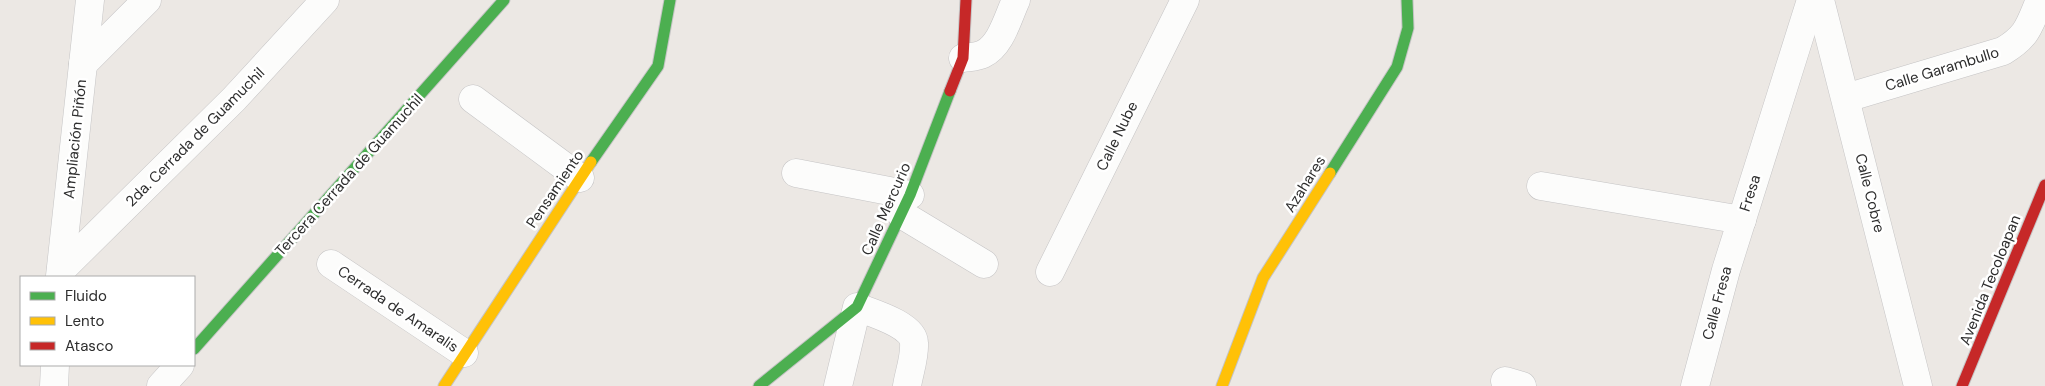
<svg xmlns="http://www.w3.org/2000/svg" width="2045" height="386" viewBox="0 0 2045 386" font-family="'DM Sans',sans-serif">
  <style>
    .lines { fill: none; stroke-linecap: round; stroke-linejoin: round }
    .street-casing { stroke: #c5c4c5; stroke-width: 29 }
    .fast-casing { stroke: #c5c4c5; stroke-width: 13 }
    .slow-casing { stroke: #c5c4c5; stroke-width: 13 }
    .jam-casing { stroke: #c5c4c5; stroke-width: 13 }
    .street { stroke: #fcfcfb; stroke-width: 28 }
    .fast { stroke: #4caf50; stroke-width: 11 }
    .slow { stroke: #ffc107; stroke-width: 11 }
    .jam { stroke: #c62828; stroke-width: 11 }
    .labels { text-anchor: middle; stroke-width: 5; stroke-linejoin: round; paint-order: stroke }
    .street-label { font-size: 15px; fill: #2e2e2e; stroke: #fff }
  </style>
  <rect width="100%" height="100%" fill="#ece8e4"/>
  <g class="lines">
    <defs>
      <g id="street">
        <path d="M 1820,0 L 1918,386"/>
        <path d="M 963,58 C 969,57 977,57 983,54 C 1001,46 1008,17 1016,0"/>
        <path d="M 83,64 L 147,0"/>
        <path d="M 1846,98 L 2003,51 C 2028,36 2029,26 2040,0"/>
        <path d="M 473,99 L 580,178"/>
        <path d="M 796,173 L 910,195"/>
        <path d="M 1541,186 L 1742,220"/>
        <path d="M 901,214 L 984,264"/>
        <path d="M 331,264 L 464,353"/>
        <path d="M 61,270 L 234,99 L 325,0"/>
        <path d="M 1050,272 L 1185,0"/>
        <path d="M 60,276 L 90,0"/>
        <path d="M 1505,381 L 1522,386"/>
        <path d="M 54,386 L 55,365"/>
        <path d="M 161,386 L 180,365"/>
        <path d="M 838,386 L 857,307 C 872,313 914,325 914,343 C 915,357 909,373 907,386"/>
        <path d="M 1695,386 L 1726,270 L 1811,0"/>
      </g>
      <g id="fast">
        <path d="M 591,162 L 658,66 L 670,0"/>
        <path d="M 1330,173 L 1397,67 L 1408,28 L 1407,0"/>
        <path d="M 194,349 L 504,0"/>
        <path d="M 759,386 L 857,307 L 910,195 L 950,91"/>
      </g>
      <g id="slow">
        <path d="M 444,386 L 591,162"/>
        <path d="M 1222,386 L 1263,278 L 1330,173"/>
      </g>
      <g id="jam">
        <path d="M 950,91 L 963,58 L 966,0"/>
        <path d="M 1962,386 L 2045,185"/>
      </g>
    </defs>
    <!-- street casing -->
    <use href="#street" class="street-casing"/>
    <!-- fast casing -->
    <use href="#fast" class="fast-casing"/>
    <!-- slow casing -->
    <use href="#slow" class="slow-casing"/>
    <!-- jam casing -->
    <use href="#jam" class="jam-casing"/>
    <!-- street -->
    <use href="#street" class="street"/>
    <!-- fast -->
    <use href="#fast" class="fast"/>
    <!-- slow -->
    <use href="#slow" class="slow"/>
    <!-- jam -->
    <use href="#jam" class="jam"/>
  </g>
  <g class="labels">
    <!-- street labels -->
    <g class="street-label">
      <text transform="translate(1942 69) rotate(-17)" y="5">Calle Garambullo</text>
      <text transform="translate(1117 136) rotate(-64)" y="5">Calle Nube</text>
      <text transform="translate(195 137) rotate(-45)" y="5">2da. Cerrada de Guamuchil</text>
      <text transform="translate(75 139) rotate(-84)" y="5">Ampliación Piñón</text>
      <text transform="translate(349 175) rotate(-48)" y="5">Tercera Cerrada de Guamuchil</text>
      <text transform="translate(1305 184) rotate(-58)" y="5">Azahares</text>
      <text transform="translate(555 189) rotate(-56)" y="5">Pensamiento</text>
      <text transform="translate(1750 193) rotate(-72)" y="5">Fresa</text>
      <text transform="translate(1870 193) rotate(76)" y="5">Calle Cobre</text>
      <text transform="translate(886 209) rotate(-66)" y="5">Calle Mercurio</text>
      <text transform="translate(1990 280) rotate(-68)" y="5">Avenida Tecoloapan</text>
      <text transform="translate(1717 303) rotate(-75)" y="5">Calle Fresa</text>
      <text transform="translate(398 309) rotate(34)" y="5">Cerrada de Amaralis</text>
    </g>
  </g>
  <!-- legend -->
  <rect x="20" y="276" width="175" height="90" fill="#ffffff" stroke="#ababab"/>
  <rect x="30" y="292" width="25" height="8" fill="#4caf50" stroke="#ababab"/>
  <text x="65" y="301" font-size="15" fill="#2e2e2e">Fluido</text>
  <rect x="30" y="317" width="25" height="8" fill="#ffc107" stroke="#ababab"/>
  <text x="65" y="326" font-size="15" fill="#2e2e2e">Lento</text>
  <rect x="30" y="342" width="25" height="8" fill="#c62828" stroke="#ababab"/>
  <text x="65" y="351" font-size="15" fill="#2e2e2e">Atasco</text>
</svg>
